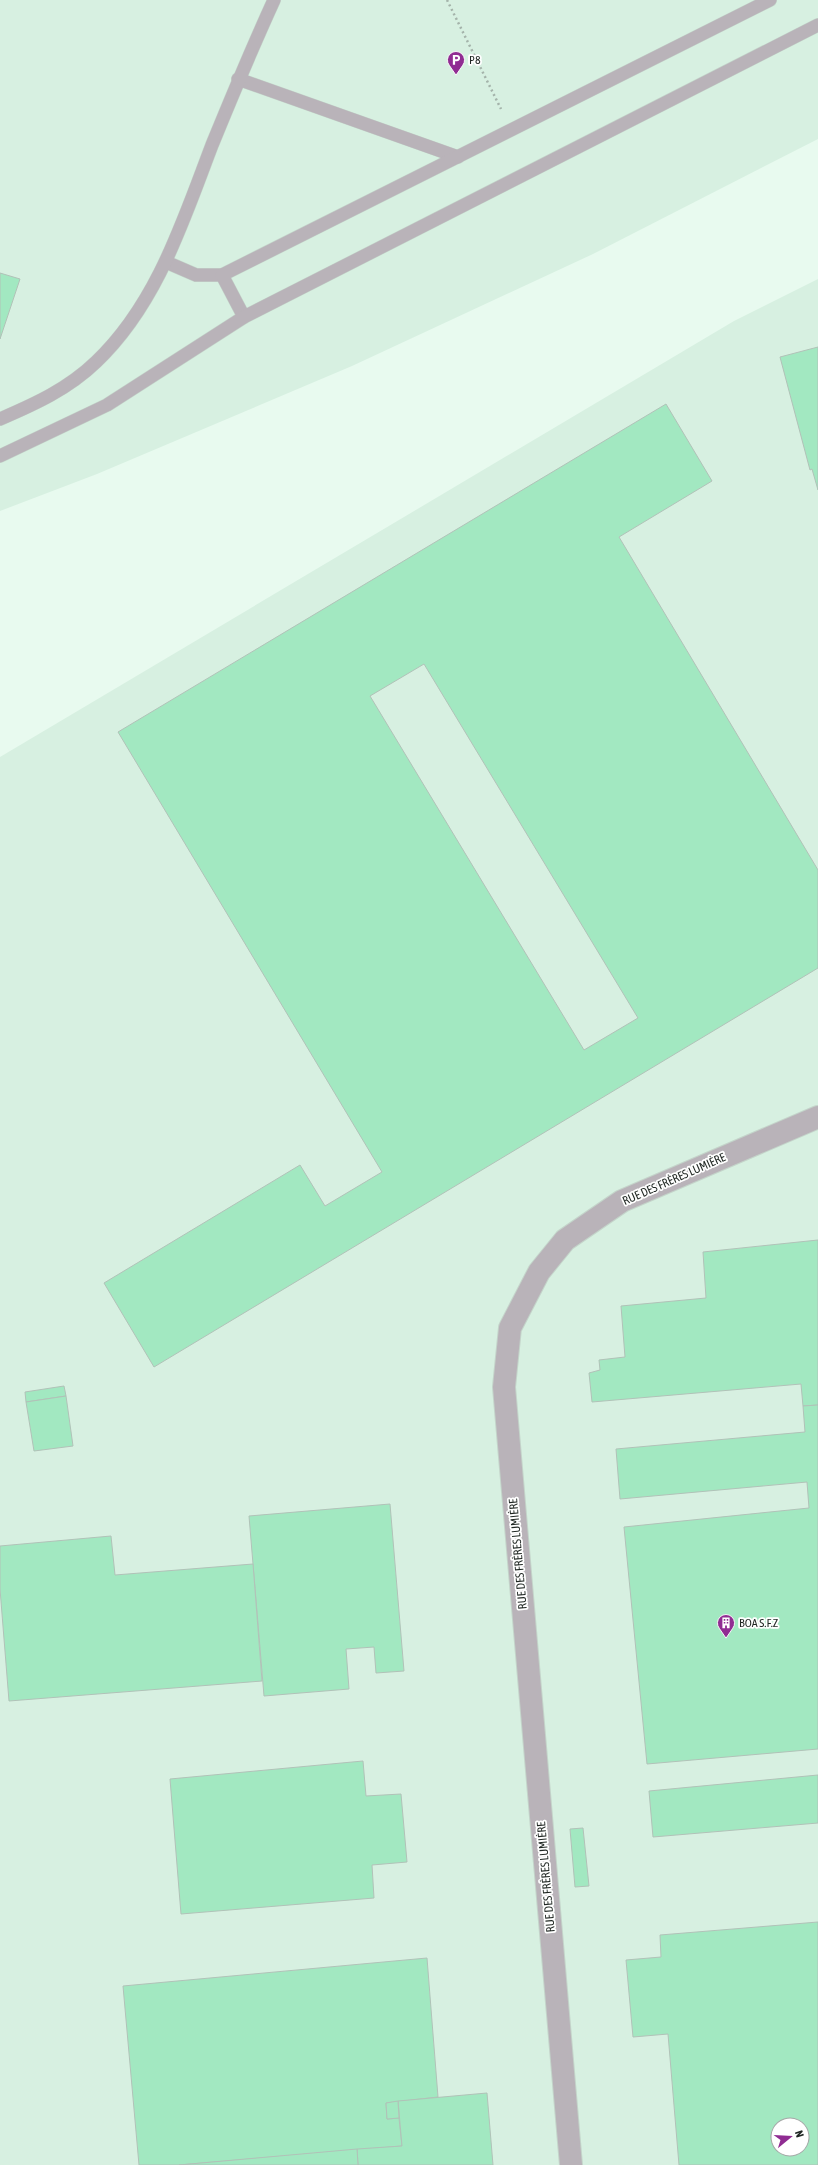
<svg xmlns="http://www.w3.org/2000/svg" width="818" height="2165" viewBox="0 0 818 2165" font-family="'Asap Condensed',sans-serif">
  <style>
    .built { fill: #d7f0e1; fill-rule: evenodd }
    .building { fill: #a2e8c1; stroke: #b1c2b8; fill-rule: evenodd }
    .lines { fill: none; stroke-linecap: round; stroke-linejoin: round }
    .service-casing { stroke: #c4d4ca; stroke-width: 14 }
    .minor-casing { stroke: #c4d4ca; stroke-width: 24 }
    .path { stroke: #a4b3aa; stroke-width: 2.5; stroke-dasharray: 2 3; stroke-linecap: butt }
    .service { stroke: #b9b3b9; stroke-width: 13 }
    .minor { stroke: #b9b3b9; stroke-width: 22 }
    .labels { text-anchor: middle; stroke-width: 3.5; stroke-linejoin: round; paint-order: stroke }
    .poi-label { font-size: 12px; fill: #1f2622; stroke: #fff; text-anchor: start }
    .street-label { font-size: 12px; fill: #1f2622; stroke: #fff }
  </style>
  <rect width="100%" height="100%" fill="#e8faef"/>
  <!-- built -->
  <g class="built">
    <path d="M 0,0 L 818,0 L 818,139 L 593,254 L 352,366 L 97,474 L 0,511 Z"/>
    <path d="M 818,279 L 818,2165 L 0,2165 L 0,757 L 734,321 ZM 778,2125 L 802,2125 L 802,2149 L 778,2149 Z"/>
  </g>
  <!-- building -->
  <g class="building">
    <path d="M 0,273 L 20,279 L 0,339 Z"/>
    <path d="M 818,347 L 818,490 L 812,469 L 810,470 L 780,357 Z"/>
    <path d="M 666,404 L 712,481 L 619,537 L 818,870 L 818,968 L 154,1367 L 104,1283 L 300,1165 L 325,1206 L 382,1172 L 118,732 ZM 424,664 L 638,1018 L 584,1050 L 370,696 Z"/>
    <path d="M 818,1240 L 818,1405 L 803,1406 L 801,1384 L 592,1402 L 589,1373 L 600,1370 L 599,1360 L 625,1357 L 621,1306 L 706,1298 L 703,1252 Z"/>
    <path d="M 64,1386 L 66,1396 L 26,1402 L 25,1392 Z"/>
    <path d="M 66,1396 L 73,1446 L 34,1451 L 26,1402 Z"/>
    <path d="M 818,1405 L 818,1749 L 647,1764 L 624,1527 L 809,1508 L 807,1482 L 620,1499 L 616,1449 L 805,1432 L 803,1406 Z"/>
    <path d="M 390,1504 L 404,1671 L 376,1673 L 374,1647 L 346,1649 L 349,1689 L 264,1696 L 249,1516 Z"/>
    <path d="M 111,1536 L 115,1575 L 253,1564 L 262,1681 L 9,1701 L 0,1589 L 0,1546 Z"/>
    <path d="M 363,1761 L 366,1796 L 401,1794 L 407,1862 L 372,1865 L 374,1898 L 181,1914 L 170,1779 Z"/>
    <path d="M 818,1775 L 818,1823 L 653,1837 L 649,1791 Z"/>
    <path d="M 583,1828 L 589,1886 L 575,1887 L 570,1829 Z"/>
    <path d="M 818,1922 L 818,2165 L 679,2165 L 668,2034 L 633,2037 L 626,1960 L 661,1957 L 660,1935 ZM 778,2125 L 802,2125 L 802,2149 L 778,2149 Z"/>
    <path d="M 427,1958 L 438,2097 L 386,2103 L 387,2119 L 399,2118 L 402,2146 L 179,2165 L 139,2165 L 123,1986 Z"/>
    <path d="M 487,2093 L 493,2165 L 358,2165 L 357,2149 L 402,2146 L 398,2101 Z"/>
    <path d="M 398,2101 L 399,2118 L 387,2119 L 386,2103 Z"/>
    <path d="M 357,2149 L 358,2165 L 179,2165 Z"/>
  </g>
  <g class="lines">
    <defs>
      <g id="service">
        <path d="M 238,79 L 458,157"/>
        <path d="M 166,262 L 196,275 L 222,275"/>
        <path d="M 244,317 L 222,275 L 770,0"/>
        <path d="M 0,419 C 35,404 68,389 96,362 C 157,304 183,221 212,145 C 232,96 252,48 274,0"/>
        <path d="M 0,456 L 107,405 L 244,317 L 818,25"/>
      </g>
      <path id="minor" d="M 571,2165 L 504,1387 L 510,1328 L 539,1272 L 565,1240 L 622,1201 L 818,1117"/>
    </defs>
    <!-- service casing -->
    <use href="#service" class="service-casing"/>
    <!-- minor casing -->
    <use href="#minor" class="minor-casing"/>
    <!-- path -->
    <path class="path" d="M 447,0 L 501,109"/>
    <!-- service -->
    <use href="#service" class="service"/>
    <!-- minor -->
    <use href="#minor" class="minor"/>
  </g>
  <!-- icons -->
  <defs>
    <symbol id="parking-pin" viewBox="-11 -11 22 30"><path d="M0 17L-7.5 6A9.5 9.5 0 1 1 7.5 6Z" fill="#902c92" stroke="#fff"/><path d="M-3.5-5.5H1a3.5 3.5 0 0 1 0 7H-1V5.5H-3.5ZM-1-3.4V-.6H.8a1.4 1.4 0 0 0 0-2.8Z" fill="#fff"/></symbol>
    <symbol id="building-pin" viewBox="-11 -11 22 30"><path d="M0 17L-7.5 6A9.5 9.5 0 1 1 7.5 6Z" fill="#902c92" stroke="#fff"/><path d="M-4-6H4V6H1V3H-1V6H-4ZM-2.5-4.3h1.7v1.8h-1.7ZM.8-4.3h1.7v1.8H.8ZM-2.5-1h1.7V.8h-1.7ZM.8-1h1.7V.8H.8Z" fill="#fff"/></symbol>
  </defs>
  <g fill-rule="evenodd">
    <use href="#parking-pin" x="446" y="50" width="20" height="27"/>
    <use href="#building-pin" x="716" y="1613" width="20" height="27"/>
  </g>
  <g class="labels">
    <!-- poi labels -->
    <g class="poi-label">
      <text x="469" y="64">P8</text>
      <text x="739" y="1627">BOA S.F.Z</text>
    </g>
    <!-- street labels -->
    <g class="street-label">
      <text transform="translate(674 1179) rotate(-24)" y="4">RUE DES FRÈRES LUMIÈRE</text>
      <text transform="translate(518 1554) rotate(-95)" y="4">RUE DES FRÈRES LUMIÈRE</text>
      <text transform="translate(546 1877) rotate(-95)" y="4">RUE DES FRÈRES LUMIÈRE</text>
    </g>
  </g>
  <!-- north arrow -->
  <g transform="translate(790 2137) rotate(72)"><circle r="19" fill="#ffffff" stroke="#a5a8a7"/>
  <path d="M0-3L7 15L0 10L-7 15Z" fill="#902c92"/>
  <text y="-6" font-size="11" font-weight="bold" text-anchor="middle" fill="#1f2622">N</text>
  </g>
</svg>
